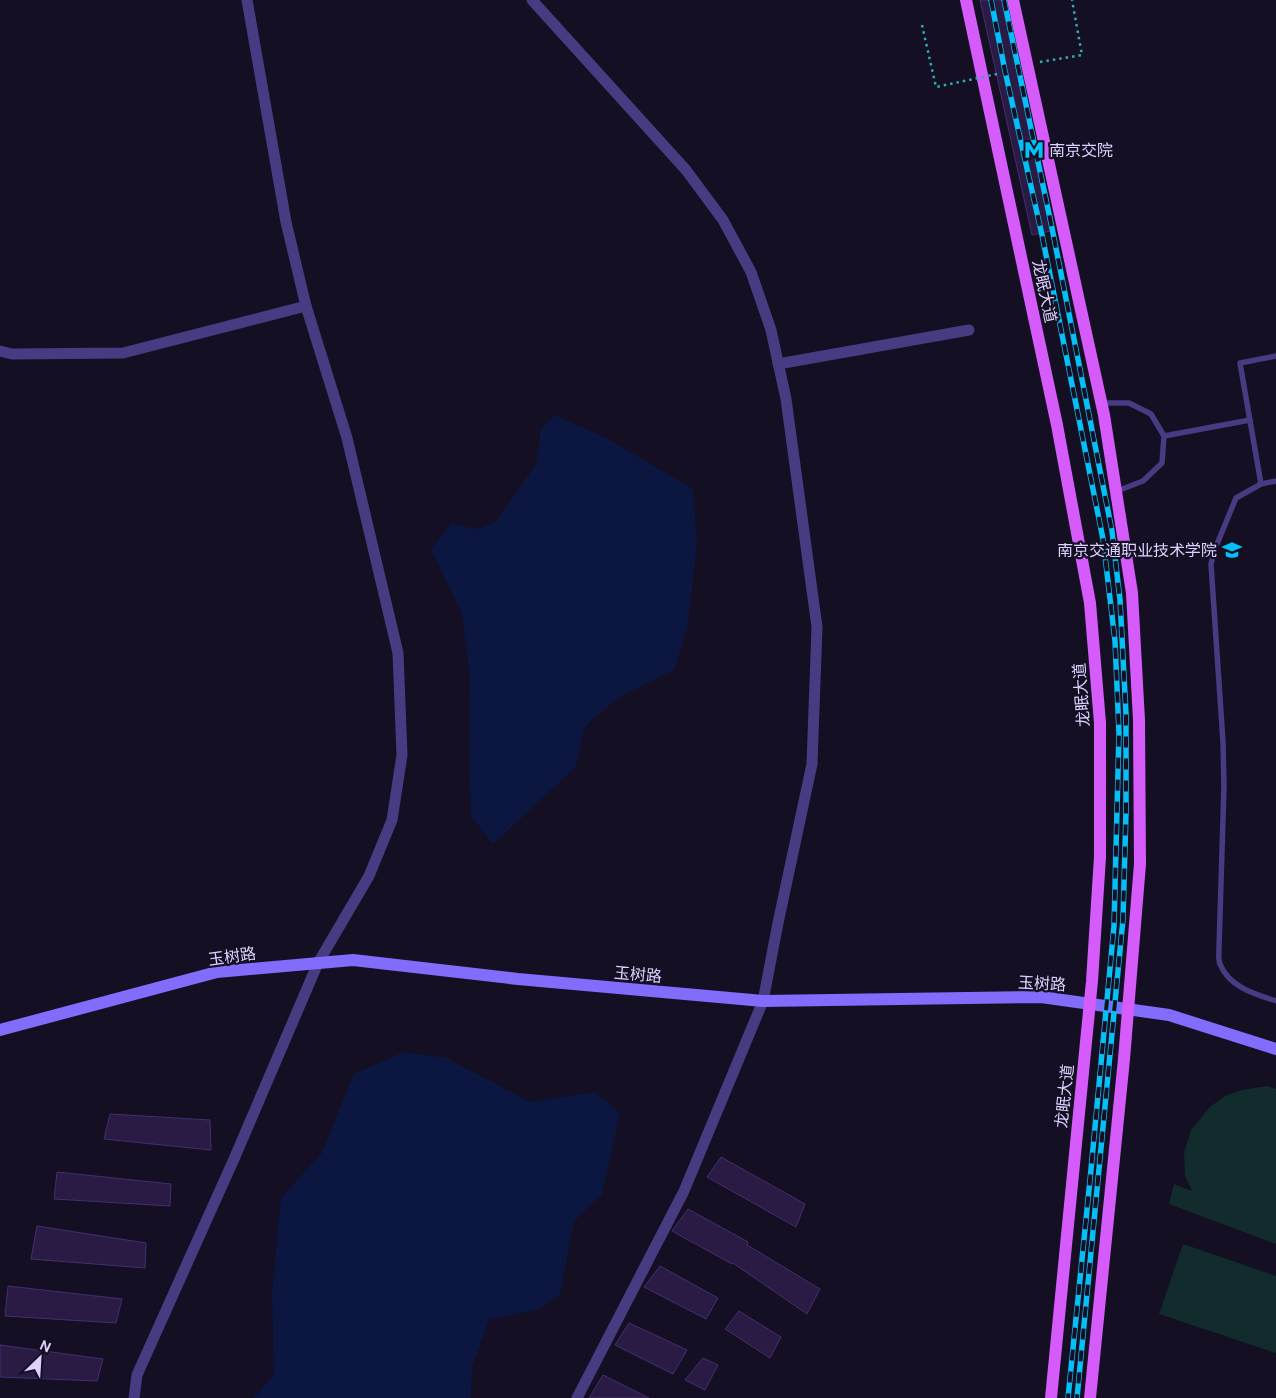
<svg xmlns="http://www.w3.org/2000/svg" width="1276" height="1398" viewBox="0 0 1276 1398" font-family="'DM Sans','Noto Sans SC',sans-serif">
  <style>
    .green { fill: #122b2d }
    .water { fill: #0b1741 }
    .building { fill: #291b44; stroke: #442e70 }
    .lines { fill: none; stroke-linecap: round; stroke-linejoin: round }
    .path { stroke: #31aab3; stroke-width: 2.5; stroke-dasharray: 2.5 4; stroke-linecap: butt }
    .lane { stroke: #473b82; stroke-width: 5.5 }
    .street { stroke: #473b82; stroke-width: 11 }
    .secondary { stroke: #826cfc; stroke-width: 12 }
    .primary { stroke: #d55cfb; stroke-width: 12 }
    .rail-casing { stroke: #05bff7; stroke-width: 5.5 }
    .rail { stroke: #150f24; stroke-width: 4; stroke-dasharray: 11; stroke-linecap: butt }
    .path-bridge { stroke: #31aab3; stroke-width: 2.5; stroke-dasharray: 2.5 4; stroke-linecap: butt }
    .labels { text-anchor: middle; stroke-width: 4.5; stroke-linejoin: round; paint-order: stroke }
    .poi-label { font-size: 16px; fill: #ddd2fe; stroke: #150f24; text-anchor: start }
    .street-label { font-size: 16px; fill: #ddd2fe; stroke: #150f24 }
  </style>
  <rect width="100%" height="100%" fill="#150f24"/>
  <!-- green -->
  <g class="green">
    <path d="M 1267,1086 L 1276,1089 L 1276,1244 L 1169,1204 L 1174,1184 L 1192,1191 L 1185,1176 L 1184,1153 L 1191,1130 L 1210,1107 L 1225,1096 L 1242,1090 Z"/>
    <path d="M 1183,1244 L 1276,1276 L 1276,1353 L 1159,1314 Z"/>
  </g>
  <!-- water -->
  <g class="water">
    <path d="M 554,415 L 608,439 L 693,489 L 697,542 L 688,623 L 675,669 L 618,698 L 585,726 L 575,768 L 493,844 L 471,816 L 469,753 L 470,677 L 462,614 L 431,549 L 452,523 L 477,529 L 496,522 L 536,464 L 541,429 Z"/>
    <path d="M 404,1052 L 447,1058 L 530,1102 L 595,1092 L 620,1113 L 602,1194 L 574,1221 L 560,1294 L 539,1309 L 489,1320 L 472,1367 L 471,1398 L 254,1398 L 274,1374 L 272,1293 L 281,1198 L 322,1153 L 354,1074 Z"/>
  </g>
  <!-- building -->
  <g class="building">
    <path d="M 980,0 L 1005,0 L 1055,230 L 1032,235 Z"/>
    <path d="M 110,1114 L 210,1120 L 211,1150 L 104,1139 Z"/>
    <path d="M 721,1157 L 805,1204 L 796,1227 L 707,1177 Z"/>
    <path d="M 57,1172 L 171,1184 L 170,1206 L 54,1199 Z"/>
    <path d="M 688,1209 L 748,1242 L 747,1245 L 820,1289 L 807,1314 L 733,1263 L 732,1264 L 672,1231 Z"/>
    <path d="M 37,1226 L 146,1243 L 145,1268 L 31,1259 Z"/>
    <path d="M 660,1266 L 718,1298 L 706,1319 L 644,1287 Z"/>
    <path d="M 8,1286 L 122,1299 L 116,1323 L 5,1316 Z"/>
    <path d="M 739,1311 L 781,1337 L 770,1358 L 725,1329 Z"/>
    <path d="M 629,1323 L 687,1350 L 673,1374 L 615,1345 Z"/>
    <path d="M 0,1345 L 103,1359 L 97,1381 L 0,1377 Z"/>
    <path d="M 703,1358 L 718,1365 L 705,1390 L 685,1380 Z"/>
    <path d="M 603,1375 L 649,1398 L 589,1398 Z"/>
  </g>
  <g class="lines">
    <!-- path -->
    <path class="path" d="M 1040,62 L 1082,55 L 1072,0"/>
    <!-- lane -->
    <g class="lane">
      <path d="M 1276,356 L 1240,363 L 1261,484 L 1276,481"/>
      <path d="M 1102,403 L 1129,403 L 1151,414 L 1164,436 L 1162,463 L 1143,481 L 1117,491"/>
      <path d="M 1164,436 L 1250,420"/>
      <path d="M 1261,484 L 1236,498 L 1215,549 L 1211,564 L 1223,742 L 1224,786 L 1219,948 C 1219,954 1218,960 1220,964 C 1229,987 1255,994 1276,1001"/>
    </g>
    <!-- street -->
    <g class="street">
      <path d="M 532,0 L 686,170 L 723,220 L 751,272 L 771,330 L 786,399 L 817,627 L 812,764 L 778,923 L 763,1001 L 684,1191 L 577,1398"/>
      <path d="M 0,351 L 12,354 L 123,353 L 306,306"/>
      <path d="M 778,364 L 969,330"/>
      <path d="M 134,1398 L 137,1375 L 234,1159 L 318,963 L 369,876 L 392,820 L 402,755 L 398,653 L 347,438 L 306,306 L 286,222 L 247,0"/>
    </g>
    <!-- secondary -->
    <path class="secondary" d="M 0,1030 L 217,972 L 353,960 L 518,979 L 763,1001 L 1041,997 L 1169,1015 L 1276,1049"/>
    <!-- primary -->
    <g class="primary">
      <path d="M 966,0 L 1057,425 L 1090,603 L 1100,723 L 1100,857 L 1092,981 L 1051,1398"/>
      <path d="M 1013,0 L 1104,415 L 1132,593 L 1139,720 L 1140,864 L 1124,1059 L 1090,1398"/>
    </g>
    <defs>
      <g id="rail">
        <path d="M 991,0 L 1005,71 L 1042,235 L 1103,539 L 1115,641 L 1119,733 L 1114,926 L 1090,1180 L 1068,1398"/>
        <path d="M 1004,0 L 1053,233 L 1112,531 L 1120,600 L 1126,714 L 1126,812 L 1123,919 L 1077,1398"/>
      </g>
    </defs>
    <!-- rail casing -->
    <use href="#rail" class="rail-casing"/>
    <!-- rail -->
    <use href="#rail" class="rail"/>
    <!-- path-bridge -->
    <path class="path-bridge" d="M 922,25 L 936,87 L 997,74"/>
  </g>
  <!-- icons -->
  <defs>
    <symbol id="metro-bare" viewBox="-9 -9 18 18"><path d="M-5.5 5V-5H-3L0 0L3-5H5.5V5H3V-.5L0 4L-3-.5V5Z" fill="#05bff7" stroke="#150f24" stroke-width="2.5" paint-order="stroke"/></symbol>
    <symbol id="university-bare" viewBox="-9 -9 18 18"><path d="M0-5L7-2L0 1L-7-2ZM-4 1L0 2.5L4 1V4Q0 6-4 4Z" fill="#05bff7" stroke="#150f24" stroke-width="2.5" paint-order="stroke"/></symbol>
  </defs>
  <g fill-rule="evenodd">
    <use href="#metro-bare" x="1020" y="136" width="28" height="28"/>
    <use href="#university-bare" x="1218" y="536" width="28" height="28"/>
  </g>
  <g class="labels">
    <!-- poi labels -->
    <g class="poi-label">
      <text x="1049" y="156">南京交院</text>
      <text x="1217" y="556" text-anchor="end">南京交通职业技术学院</text>
    </g>
    <!-- street labels -->
    <g class="street-label">
      <text transform="translate(1045 291) rotate(78)" y="6">龙眠大道</text>
      <text transform="translate(1081 695) rotate(-94)" y="6">龙眠大道</text>
      <text transform="translate(232 956) rotate(-8)" y="6">玉树路</text>
      <text transform="translate(638 974) rotate(5)" y="6">玉树路</text>
      <text transform="translate(1042 983) rotate(3)" y="6">玉树路</text>
      <text transform="translate(1064 1096) rotate(-84)" y="6">龙眠大道</text>
    </g>
  </g>
  <!-- north arrow -->
  <g transform="translate(40 1358) rotate(25)" stroke="#150f24" stroke-width="4" paint-order="stroke">
  <path d="M0-4L9 19L0 12L-9 19Z" fill="#ddd2fe"/>
  <text y="-8" font-size="14" font-weight="bold" text-anchor="middle" fill="#ddd2fe">N</text>
  </g>
</svg>
